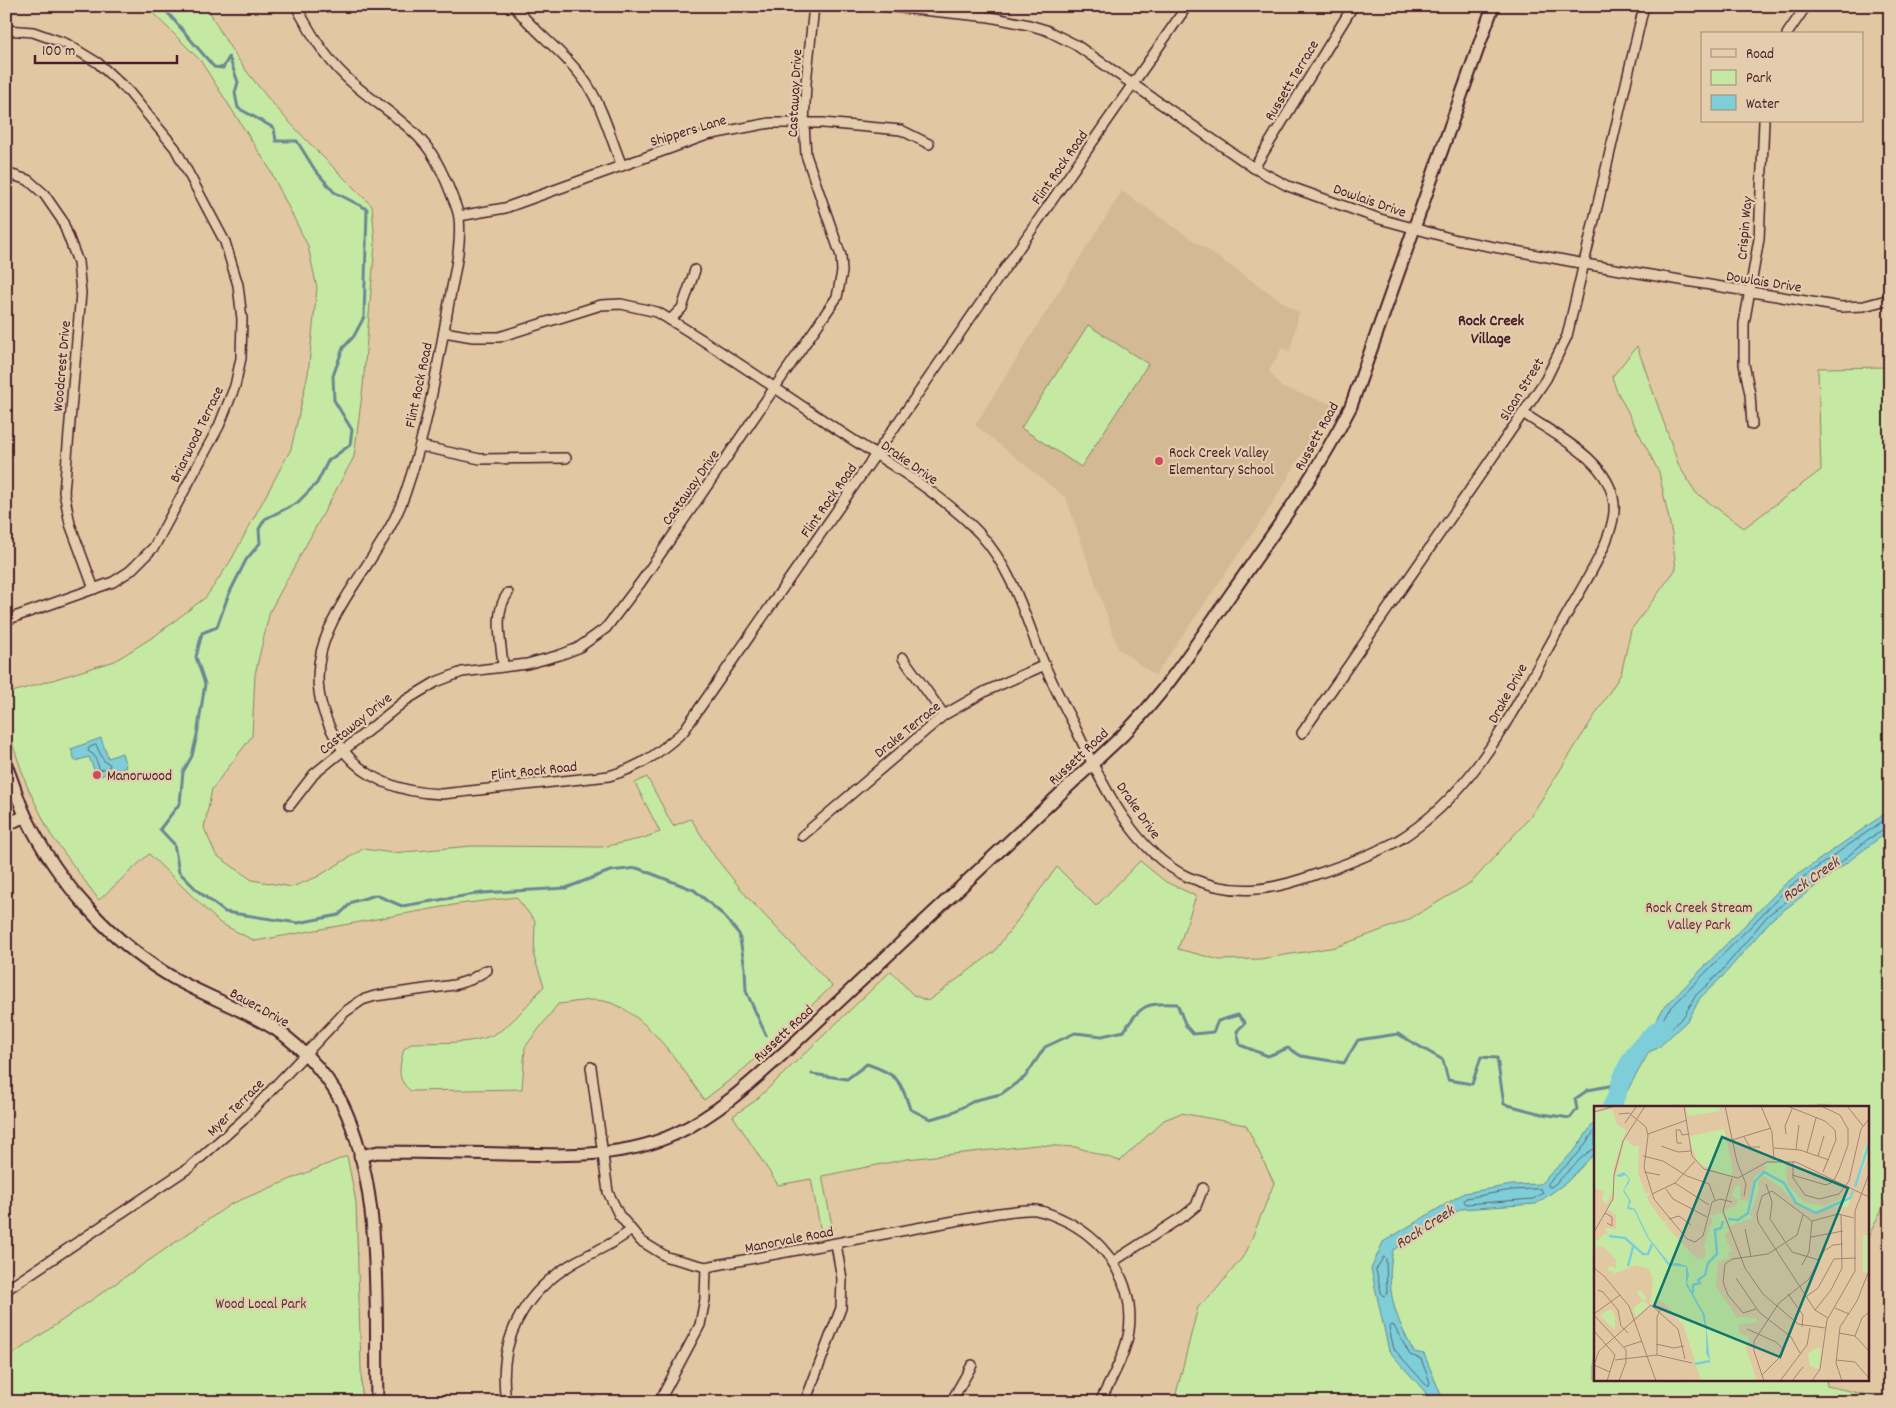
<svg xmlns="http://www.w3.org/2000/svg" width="1896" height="1408" viewBox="0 0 1896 1408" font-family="Dekko,sans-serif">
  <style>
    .built { fill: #d4b995 }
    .green { fill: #c5e9a2; stroke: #888466 }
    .water { fill: #7dced8; stroke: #698893 }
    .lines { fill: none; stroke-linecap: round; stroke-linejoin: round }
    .shore { stroke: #5e6570; stroke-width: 1 }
    .stream { stroke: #698893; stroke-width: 3 }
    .river { stroke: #7dced8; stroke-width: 18 }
    .street-casing { stroke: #4a1f2b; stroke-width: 12 }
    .secondary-casing { stroke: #4a1f2b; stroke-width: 15 }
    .street { stroke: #e4cdad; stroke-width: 9 }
    .secondary { stroke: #e4cdad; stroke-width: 11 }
    .poi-dot { fill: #d1495b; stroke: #e4cdad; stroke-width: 2 }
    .labels { text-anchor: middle; stroke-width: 4.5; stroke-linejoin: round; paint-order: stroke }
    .street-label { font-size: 15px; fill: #4a1f2b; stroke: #e4cdad }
    .poi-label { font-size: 15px; fill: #4a1f2b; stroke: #e4cdad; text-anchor: start }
    .park-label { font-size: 15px; fill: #563337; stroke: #e4cdad }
    .neighbourhood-label { font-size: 16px; font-weight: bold; fill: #4a1f2b; stroke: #e4cdad }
    .water-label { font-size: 16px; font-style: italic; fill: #523945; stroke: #e4cdad }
    .inset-river { fill: none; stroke: #7dced8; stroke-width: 2.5 }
    .inset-road { fill: none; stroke: #a58473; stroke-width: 1 }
    .view { fill: #0f766e; fill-opacity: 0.15; stroke: #0f766e; stroke-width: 2.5 }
    .inset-edge { fill: none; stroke: #4a1f2b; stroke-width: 2.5 }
  </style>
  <rect width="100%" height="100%" fill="#e1c8a3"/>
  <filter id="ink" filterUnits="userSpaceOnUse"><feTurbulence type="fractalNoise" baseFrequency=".02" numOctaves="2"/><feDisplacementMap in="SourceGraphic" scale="10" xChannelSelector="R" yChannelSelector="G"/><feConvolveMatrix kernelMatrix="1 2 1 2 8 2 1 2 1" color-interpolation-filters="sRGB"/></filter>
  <g filter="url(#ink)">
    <!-- built -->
    <path class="built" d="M 1122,191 L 1299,313 L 1290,351 L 1282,348 L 1269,371 L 1281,387 L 1332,404 L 1266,514 L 1155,676 L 1118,648 L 1066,498 L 975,425 Z"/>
    <!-- green -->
    <g class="green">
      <path d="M 146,6 L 207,6 C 244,85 312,145 372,206 L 375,244 L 363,386 L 354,457 L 270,611 L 255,674 L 252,736 L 212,789 L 204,828 L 216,855 L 252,880 L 292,887 L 317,877 L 363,849 L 393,853 L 472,846 L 603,847 L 644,838 L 660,832 L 635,783 L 647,777 L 673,826 L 691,819 L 715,857 L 749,899 L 832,986 L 745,1068 L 704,1100 C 683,1068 644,1009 604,1001 C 590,998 572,1003 558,1004 L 525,1047 L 522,1089 L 411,1091 C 395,1079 400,1066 404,1049 L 412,1043 C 437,1042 470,1045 493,1035 C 513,1025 529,1002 544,986 L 534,957 L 535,921 L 516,897 L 459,904 L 255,941 L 220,923 L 149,854 L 99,900 L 51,835 L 27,786 L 6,725 L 6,694 L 115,661 L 156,635 L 206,597 L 230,562 L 291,449 L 308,374 L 317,288 L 308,246 L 268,166 L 200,60 Z"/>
      <path d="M 1088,325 L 1148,364 L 1081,467 L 1021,428 Z"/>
      <path d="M 1637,346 L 1679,466 L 1696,493 L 1744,528 L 1821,470 L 1818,368 L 1890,367 L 1890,1193 L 1867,1239 L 1867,1107 L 1595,1107 L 1595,1379 L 1826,1379 L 1827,1386 L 1881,1398 L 1880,1402 L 1174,1402 L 1198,1307 L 1215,1291 L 1246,1253 L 1274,1183 L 1246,1125 L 1181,1113 L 1164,1120 L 1120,1161 L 1076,1147 L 1037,1145 L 907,1159 L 822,1176 L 833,1230 L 821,1232 L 811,1179 L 778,1185 L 733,1116 L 755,1101 L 891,971 L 913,995 L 928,1001 L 994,952 L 1057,867 L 1096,906 L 1140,861 L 1166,882 L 1196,896 L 1178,949 L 1220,960 L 1260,959 L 1336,947 L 1406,921 L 1472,882 L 1531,816 L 1621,674 L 1631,630 L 1676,569 L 1672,534 L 1659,472 L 1616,389 L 1612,377 Z"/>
      <path d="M 347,1156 L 356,1202 L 362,1402 L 6,1402 L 6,1359 L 231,1204 Z"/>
    </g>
    <!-- water -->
    <g class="water">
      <path d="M 101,738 L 108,758 L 122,753 L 126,767 L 97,777 L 89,757 L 75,761 L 71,749 Z"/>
      <path d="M 1890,810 L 1890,830 L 1772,919 L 1723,976 L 1700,998 L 1689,1019 L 1658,1048 L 1649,1052 L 1618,1107 L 1605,1107 L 1663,1009 L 1786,883 Z"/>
      <path d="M 1595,1121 L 1595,1153 L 1567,1182 L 1536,1204 L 1461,1209 L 1393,1250 C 1385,1290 1395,1317 1414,1352 L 1424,1354 L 1444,1402 L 1426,1402 L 1426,1393 L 1389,1351 L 1371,1269 L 1383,1242 L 1464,1193 L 1512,1185 L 1540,1184 L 1575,1150 Z"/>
    </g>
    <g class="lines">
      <!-- shore -->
      <g class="shore">
        <path d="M 96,745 L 104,761 L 110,764 L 109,767 L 100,770 L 94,755 L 88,751 L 89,748 Z"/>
        <path d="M 1890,816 L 1789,887 L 1667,1012 L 1650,1044 L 1655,1043 L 1684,1016 L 1696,995 L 1720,973 L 1768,915 L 1841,862 L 1868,839 L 1890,827"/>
        <path d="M 1595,1130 L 1578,1154 L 1548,1183 L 1548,1186 L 1551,1187 C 1563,1179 1584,1151 1595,1149"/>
        <path d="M 1541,1189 L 1543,1193 L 1533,1199 L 1466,1204 L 1464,1201 L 1466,1198 L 1512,1190 Z"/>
        <path d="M 1384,1257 L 1386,1259 L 1387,1294 L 1384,1296 L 1382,1295 L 1376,1270 Z"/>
        <path d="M 1391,1325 L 1394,1326 L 1410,1355 L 1421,1359 L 1430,1382 L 1429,1385 L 1426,1385 L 1394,1349 L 1389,1328 Z"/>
      </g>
      <!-- stream -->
      <g class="stream">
        <path d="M 162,6 L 214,67 L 223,68 L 229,57 L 238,82 L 235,93 L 238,108 L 274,128 L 276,141 L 297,141 L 315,170 L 334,192 L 367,209 L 364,317 L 354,336 L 343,348 L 333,376 L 334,400 L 352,430 L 350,445 L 328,461 L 317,483 L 297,503 L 265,519 L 259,529 L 260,543 L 246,560 L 228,596 L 217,627 L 202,633 L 196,657 L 205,684 L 197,735 L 192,756 L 183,772 L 180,803 L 160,829 L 174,844 L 179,872 L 199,892 L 225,912 L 298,923 L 339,915 L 352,902 L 376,895 L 402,906 L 482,893 L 566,888 L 610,871 L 637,868 L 694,890 L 721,913 L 739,934 L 745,968 L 746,991 L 766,1035"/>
        <path d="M 812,1074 L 847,1079 L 867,1064 C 897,1074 901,1080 910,1109 L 930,1119 L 949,1114 L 976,1100 L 1001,1094 L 1025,1077 L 1045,1047 L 1075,1033 L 1102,1036 L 1124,1031 C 1142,1004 1145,1003 1177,1004 L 1186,1026 L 1193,1034 L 1213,1032 L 1218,1021 L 1238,1015 L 1245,1023 L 1237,1031 L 1240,1045 L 1268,1056 L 1288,1048 L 1301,1056 L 1344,1063 L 1358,1040 L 1398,1034 L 1443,1060 L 1448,1080 L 1472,1084 L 1481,1057 L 1497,1058 L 1504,1104 L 1542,1114 L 1570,1118 L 1577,1109 L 1575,1099 L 1588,1090 L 1620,1084"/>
      </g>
      <!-- river -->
      <path class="river" d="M 1611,1107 C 1616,1099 1617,1093 1620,1084 C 1627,1060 1642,1041 1662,1027"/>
      <defs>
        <g id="street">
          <path d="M 296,6 C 310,32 324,56 345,76 C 369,100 400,116 422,141 C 435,155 443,173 450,191 C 453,199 458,209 459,218 C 462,247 453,279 448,308 C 437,370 426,434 405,494 C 374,583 275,642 339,744 C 362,780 402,793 442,794 L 609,776 C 643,766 657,754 683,732 L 1187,6"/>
          <path d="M 514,6 C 536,34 567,54 587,84 C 603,108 611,139 622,166"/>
          <path d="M 883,6 L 990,17 L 1029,25 L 1046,30 L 1076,45 L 1254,168 L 1288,186 L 1380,219 L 1457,240 L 1585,264 L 1841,307 L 1864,306 L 1890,299"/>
          <path d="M 6,30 L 33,32 L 67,44 L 98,63 L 129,92 L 175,148 L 225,242 L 238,285 L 242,319 L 241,358 L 235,386 L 219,426 L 154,547 L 130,571 L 113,582 L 6,620"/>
          <path d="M 1787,34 L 1806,6"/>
          <path d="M 1254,168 L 1353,6"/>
          <path d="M 6,173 L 28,180 L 44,194 L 62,220 L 78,262 L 81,293 L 64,492 L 70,524 L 94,589"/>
          <path d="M 459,216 L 505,208 L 707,135 L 770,123 L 823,123 L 901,130 L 929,144"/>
          <path d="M 670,320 L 682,308 L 695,270"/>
          <path d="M 444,332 L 473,337 L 499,337 L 601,305 L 621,304 L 657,312 C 720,349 780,392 841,432 C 885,461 944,495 980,534 C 1012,569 1025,616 1042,659 C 1051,681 1062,702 1073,723 C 1098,776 1132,852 1188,877 C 1235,897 1271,891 1317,874 C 1344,865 1372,855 1397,841 C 1478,792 1516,704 1561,625 C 1577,594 1617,538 1614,504 C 1610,460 1556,436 1523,413"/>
          <path d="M 1752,425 L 1750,394 L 1744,364 L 1744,324 L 1759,239 L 1764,121"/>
          <path d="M 420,446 L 480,459 L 566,458"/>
          <path d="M 903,658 L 944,715"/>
          <path d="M 503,665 C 501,641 493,613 508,593"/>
          <path d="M 1302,733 L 1523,413 L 1546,379 L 1567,336 L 1644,6"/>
          <path d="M 290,805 L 314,774 L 406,700 L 436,682 L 462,672 L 527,664 L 560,655 L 578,648 L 606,628 L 641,582 L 837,297 L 842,272 L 841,256 L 806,155 L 804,124 L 806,83 L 814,6"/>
          <path d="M 802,836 L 944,715 L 986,691 L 1045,665"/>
          <path d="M 591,1067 L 608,1192 L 619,1215 L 641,1241 L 667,1257 L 706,1267 L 998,1213 C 1010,1212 1024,1209 1036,1210 C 1048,1212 1058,1217 1068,1222 C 1108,1243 1135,1285 1129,1331 C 1125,1356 1111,1379 1100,1402"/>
          <path d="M 1114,1261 L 1185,1215 L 1196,1206 L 1203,1188"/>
          <path d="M 6,1290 L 190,1167 L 243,1120 L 345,1012 L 362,1000 L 375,996 L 454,985 L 470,980 L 487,970"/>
          <path d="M 506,1402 C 497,1341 522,1293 575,1262 C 594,1251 615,1244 631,1230"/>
          <path d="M 659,1402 L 700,1325 L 705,1299 L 706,1267"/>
          <path d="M 805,1402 L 841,1308 L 842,1279 L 836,1244"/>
          <path d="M 951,1402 L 972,1365"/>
        </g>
        <g id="secondary">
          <path d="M 6,765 C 13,782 18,801 26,817 C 58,883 111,942 175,979 C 208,997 244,1010 275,1029 C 304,1048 334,1082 347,1114 C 383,1199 375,1310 377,1402"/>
          <path d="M 6,825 L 25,816"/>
          <path d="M 360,1156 L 378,1152 C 420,1152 462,1153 504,1154 C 561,1155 622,1159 675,1134 C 718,1114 752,1082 787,1050 L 1123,735 C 1166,692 1198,641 1233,591 C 1275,531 1318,472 1351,406 L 1493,6"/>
        </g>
      </defs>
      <!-- street casing -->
      <use href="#street" class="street-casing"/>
      <!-- secondary casing -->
      <use href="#secondary" class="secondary-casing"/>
      <!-- street -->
      <use href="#street" class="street"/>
      <!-- secondary -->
      <use href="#secondary" class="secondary"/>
    </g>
  </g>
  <!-- markers -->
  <g class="poi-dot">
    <circle cx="1159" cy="461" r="5"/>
    <circle cx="97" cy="775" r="5"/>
  </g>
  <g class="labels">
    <!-- street labels -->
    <g class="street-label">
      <text transform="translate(1291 80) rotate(-59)" y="5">Russett Terrace</text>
      <text transform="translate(794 93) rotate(-87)" y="5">Castaway Drive</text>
      <text transform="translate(688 130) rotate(-17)" y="5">Shippers Lane</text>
      <text transform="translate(1059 167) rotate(-55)" y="5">Flint Rock Road</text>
      <text transform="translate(1370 200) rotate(19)" y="5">Dowlais Drive</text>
      <text transform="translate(1744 228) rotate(-85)" y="5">Crispin Way</text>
      <text transform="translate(1764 281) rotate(9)" y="5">Dowlais Drive</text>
      <text transform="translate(61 366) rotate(-85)" y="5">Woodcrest Drive</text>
      <text transform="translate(418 385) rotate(-78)" y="5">Flint Rock Road</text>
      <text transform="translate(1521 389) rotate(-58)" y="5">Sloan Street</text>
      <text transform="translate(196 434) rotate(-64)" y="5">Briarwood Terrace</text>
      <text transform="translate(1316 436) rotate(-61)" y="5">Russett Road</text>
      <text transform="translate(910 462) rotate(35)" y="5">Drake Drive</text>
      <text transform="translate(690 487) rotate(-55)" y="5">Castaway Drive</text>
      <text transform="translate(828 500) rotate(-55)" y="5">Flint Rock Road</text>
      <text transform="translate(1507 693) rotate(-61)" y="5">Drake Drive</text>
      <text transform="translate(355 723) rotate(-39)" y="5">Castaway Drive</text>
      <text transform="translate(907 729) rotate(-39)" y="5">Drake Terrace</text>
      <text transform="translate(1078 756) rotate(-43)" y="5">Russett Road</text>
      <text transform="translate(534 770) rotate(-6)" y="5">Flint Rock Road</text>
      <text transform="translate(1139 810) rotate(55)" y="5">Drake Drive</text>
      <text transform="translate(260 1007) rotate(29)" y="5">Bauer Drive</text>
      <text transform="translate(783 1033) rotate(-43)" y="5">Russett Road</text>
      <text transform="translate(235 1107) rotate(-45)" y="5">Myer Terrace</text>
      <text transform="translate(789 1239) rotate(-11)" y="5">Manorvale Road</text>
    </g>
    <!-- poi labels -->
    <g class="poi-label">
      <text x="1169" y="457">Rock Creek Valley<tspan x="1169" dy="17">Elementary School</tspan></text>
      <text x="107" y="780">Manorwood</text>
    </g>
    <!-- park labels -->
    <g class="park-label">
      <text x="1699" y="912">Rock Creek Stream<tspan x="1699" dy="17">Valley Park</tspan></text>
      <text x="261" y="1308">Wood Local Park</text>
    </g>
    <!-- neighbourhood labels -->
    <g class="neighbourhood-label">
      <text x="1491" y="325">Rock Creek<tspan x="1491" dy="18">Village</tspan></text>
    </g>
    <!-- water labels -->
    <g class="water-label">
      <text transform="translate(1810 878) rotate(-35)" y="6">Rock Creek</text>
      <text transform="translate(1424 1226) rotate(-33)" y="6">Rock Creek</text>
    </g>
  </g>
  <!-- overview -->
  <g transform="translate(1594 1106)">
    <rect width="275" height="275" fill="#e1c8a3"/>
    <path d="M 92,0 L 125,0 L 126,5 L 94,10 ZM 18,3 L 23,18 L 32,25 L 20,61 L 19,79 L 31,33 L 39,40 L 45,40 L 44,68 L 52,88 L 56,87 L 53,91 L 56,98 L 70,117 L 74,113 L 71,119 L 103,153 L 109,152 L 112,147 L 110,140 L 119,113 L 114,110 L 128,107 L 135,126 L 131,128 L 133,136 L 139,145 L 134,147 L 136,152 L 124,156 L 122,181 L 143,211 L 162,212 L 164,216 L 144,219 L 146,228 L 156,231 L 152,242 L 163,275 L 107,275 L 90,220 L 70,197 L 64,195 L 61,199 L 56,198 L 59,175 L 55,163 L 41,159 L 15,170 L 20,166 L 13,164 L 16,159 L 22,163 L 22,154 L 10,141 L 0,140 L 0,133 L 3,135 L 12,127 L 15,129 L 11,122 L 22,123 L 22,109 L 13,103 L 20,92 L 19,84 L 12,99 L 8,93 L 10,86 L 2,82 L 0,86 L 0,7 ZM 130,23 L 138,59 L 138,71 L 105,58 L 98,42 L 96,30 ZM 275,36 L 274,51 L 262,81 L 269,45 ZM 178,56 L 192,56 L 193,78 L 210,96 L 230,100 L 258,88 L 254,101 L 244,100 L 219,106 L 201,97 L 190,84 L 170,70 L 164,76 L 165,83 L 157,105 L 156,110 L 161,111 L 136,120 L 130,105 L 143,99 L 144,95 L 138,89 L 142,79 L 146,80 L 146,94 L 155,95 L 161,70 L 172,64 L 170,58 ZM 269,128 L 275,130 L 275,166 L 269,165 ZM 46,184 L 53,192 L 49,195 L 55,199 L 42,211 L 39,203 L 49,194 L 43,187 ZM 17,203 L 21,209 L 21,224 L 6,209 ZM 227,242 L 225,263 L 216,260 L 214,248 L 220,243 Z" fill="#c5e9a2"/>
    <path d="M 30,66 L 36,73 L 35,77 L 30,84 L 37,95 L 35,101 L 41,103 L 55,132 L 76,158 L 83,157 L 93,160 L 95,169 L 93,177 L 111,209 L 116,255 L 125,275 L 112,247 L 112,225 L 108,207 L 92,179 L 92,161 L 74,159 L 53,131 L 40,104 L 33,103 L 35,94 L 29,85 L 35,73 L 31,69 L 27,71 L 21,70 Z" fill="#7dced8"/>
    <path class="inset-river" d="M 261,81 L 275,37M 134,113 L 144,114 L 154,107 L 161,75 L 170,66 L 190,77 L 202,97 L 222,107 L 256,92 L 259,85M 15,130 L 31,132 L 49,148 L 54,148 L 58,138M 34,160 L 39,141M 99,187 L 99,179 L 106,177 L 104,174 L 111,169 L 114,157 L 123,148 L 121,124 L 127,122 L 129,115M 101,258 L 116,255"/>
    <path class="inset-road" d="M 90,0 L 98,50 L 110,63 L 144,72 L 173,56 L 202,56 L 275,91M 131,0 L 143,56 L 152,78 L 150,90M 167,0 L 178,26 L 180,54M 193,0 L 231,15 L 241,24 L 242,34 L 229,66M 253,0 L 269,20M 0,6 L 21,0M 25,8 L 35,7 L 52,21 L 54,30 L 50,61 L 60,93 L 93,133 L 101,136M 31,17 L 42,1M 54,28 L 93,14M 192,28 L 191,20 L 198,3M 150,31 L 156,41 L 166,41M 138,34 L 177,22M 88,37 L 83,37 L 82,24 L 86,24 L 88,29 L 95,28M 67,40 L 84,46 L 97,45M 180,42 L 206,44 L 235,54M 202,43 L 205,19M 213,46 L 222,12M 49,50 L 69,55 L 93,70 L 115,78 L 121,94M 224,50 L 230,30M 199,55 L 199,72 L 211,89 L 225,93 L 245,88 L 255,75 L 267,23 L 275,13M 50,66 L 66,69M 198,69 L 232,79 L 239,76 L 245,64 L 254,39 L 254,23 L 246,9 L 227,0M 138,72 L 129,105 L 151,162 L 169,188 L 204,218 L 231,222M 81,77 L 115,99M 172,78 L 178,96 L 176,113 L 198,146 L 225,154M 72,83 L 79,93 L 113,111M 58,88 L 81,77 L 101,55M 11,107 L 18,111 L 18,120 L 13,117M 75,113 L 85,110 L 97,119M 151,123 L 157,151M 0,126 L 19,93 L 20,69 L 29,35 L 51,0M 217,131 L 249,125M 101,136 L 109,130 L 118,96 L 126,93 L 138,96M 208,159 L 215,146 L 218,115M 0,162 L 10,170 L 35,200 L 62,275M 142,172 L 165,206 L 197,231 L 206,247M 4,184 L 9,186 L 24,204 L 27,220 L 34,227M 194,188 L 209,209 L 208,221M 213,190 L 224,182 L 240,153 L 262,152M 241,202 L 255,208M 162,203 L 149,207 L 134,189 L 129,176 L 131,158 L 138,153 L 174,148 L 203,129 L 209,109M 221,204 L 237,184 L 248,162 L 247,109M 0,208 L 26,189M 0,209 L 32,244 L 32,256 L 25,275M 234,212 L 221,204 L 164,116 L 163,108 L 168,90 L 178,85 L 218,115 L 244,108 L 260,112M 153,223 L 182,236 L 189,243 L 188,249 L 168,269M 0,225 L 21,249 L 13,275M 245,227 L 261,230 L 275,245M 261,230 L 268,212 L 275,206M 62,238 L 80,242 L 90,240M 30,241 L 48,235M 63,249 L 63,211 L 66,204M 21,254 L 63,249 L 98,257M 242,254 L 261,256 L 275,272M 16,266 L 0,259 L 5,245 L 57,199 L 84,223 L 91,253M 170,275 L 160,245 L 160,235 L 185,197 L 215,173 L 230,145 L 239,139 L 249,138M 186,275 L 213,239 L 216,222M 198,275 L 209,261M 218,275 L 226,263 L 233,214 L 261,165 L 261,105 L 275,68M 248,275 L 242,257 L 246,221 L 263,195 L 274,167"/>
    <path class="view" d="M 128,31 L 254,82 L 186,251 L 60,200 Z"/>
    <rect width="275" height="275" class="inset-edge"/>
  </g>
  <!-- margin -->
  <rect width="1896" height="1408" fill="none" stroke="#e4cdad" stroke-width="25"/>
  <rect x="12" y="12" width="1871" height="1383" fill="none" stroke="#4a1f2b" stroke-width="2" filter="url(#ink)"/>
  <!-- legend -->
  <rect x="1701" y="32" width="162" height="90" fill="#e4cdad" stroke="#a68779"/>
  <rect x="1711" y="49" width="25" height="8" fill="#e4cdad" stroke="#a68779"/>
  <text x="1746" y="58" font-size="15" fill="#4a1f2b">Road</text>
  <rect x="1711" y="70" width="25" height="15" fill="#c5e9a2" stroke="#a68779"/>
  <text x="1746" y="82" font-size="15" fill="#4a1f2b">Park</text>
  <rect x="1711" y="95" width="25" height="15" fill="#7dced8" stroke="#a68779"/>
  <text x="1746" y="108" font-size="15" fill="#4a1f2b">Water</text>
  <!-- scale -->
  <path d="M35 55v8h142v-8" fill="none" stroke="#4a1f2b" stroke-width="2.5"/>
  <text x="42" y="55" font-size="15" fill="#4a1f2b" stroke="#e4cdad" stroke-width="4" paint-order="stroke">100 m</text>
</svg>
